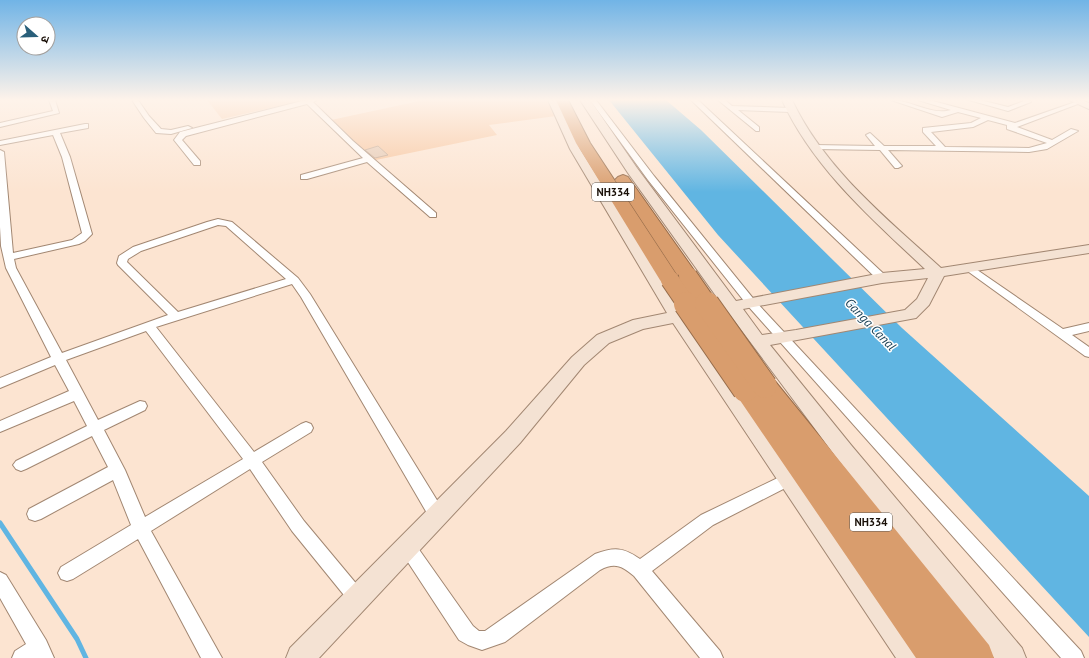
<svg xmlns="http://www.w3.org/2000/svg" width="1089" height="658" viewBox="0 0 1089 658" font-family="'PT Sans','Noto Sans Devanagari',sans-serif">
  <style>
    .green { fill: #f7c59d }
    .water { fill: #60b5e2 }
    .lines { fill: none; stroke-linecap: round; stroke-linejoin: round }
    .stream { stroke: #60b5e2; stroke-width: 5 }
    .building { fill: #e3c6b0; stroke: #c1a58f }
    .street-casing { stroke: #a28772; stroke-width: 2 }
    .secondary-casing { stroke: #a28772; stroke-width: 2 }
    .highway-casing { stroke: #966c4a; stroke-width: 2 }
    .street { fill: #fff; fill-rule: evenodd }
    .secondary { fill: #f4e2d3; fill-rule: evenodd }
    .highway { fill: #d99d6d; fill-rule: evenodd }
    .highway-bridge-far1-casing { stroke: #966c4a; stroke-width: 20; stroke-linecap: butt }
    .highway-bridge-casing { stroke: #966c4a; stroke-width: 26; stroke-linecap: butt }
    .highway-bridge-far1 { stroke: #d99d6d; stroke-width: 18 }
    .highway-bridge { stroke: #d99d6d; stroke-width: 24 }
    .labels { text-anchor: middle; stroke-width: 3; stroke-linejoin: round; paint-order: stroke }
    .shield { fill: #fff; stroke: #5f5852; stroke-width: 1 }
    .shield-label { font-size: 11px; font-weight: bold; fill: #1a1008 }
    .water-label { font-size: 13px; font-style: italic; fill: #1e4357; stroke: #fff }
  </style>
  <rect width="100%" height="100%" fill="#fce4d1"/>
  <!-- green -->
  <g class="green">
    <path d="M 207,100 L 305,100 L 222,119 Z"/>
    <path d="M 424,100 L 549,100 L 556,116 L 489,125 L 497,135 L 371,161 L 331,120 Z"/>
  </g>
  <!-- water -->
  <path class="water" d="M 609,100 L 666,100 L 701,130 L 902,328 L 1089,496 L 1089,637 L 718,235 Z"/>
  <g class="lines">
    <!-- stream -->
    <path class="stream" d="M 0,523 L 77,639 L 86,658"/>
  </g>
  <!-- building -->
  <path class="building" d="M 378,146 L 388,155 L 375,158 L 365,150 Z"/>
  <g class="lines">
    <defs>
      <g id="street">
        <path d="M 49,100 L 55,100 L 59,113 L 0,127 L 0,123 L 53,111 Z"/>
        <path d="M 132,100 L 138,100 L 149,116 L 161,129 L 171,130 L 188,126 L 192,128 L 171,134 L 156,133 L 144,118 Z"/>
        <path d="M 306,100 L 317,100 L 313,102 L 353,141 L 436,213 L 436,217 L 430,217 L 367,162 L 307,179 L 301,179 L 301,175 L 363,158 L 307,104 L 186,136 L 182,140 L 200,161 L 200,165 L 194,165 L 174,140 L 180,132 Z"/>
        <path d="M 590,100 L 596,100 L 654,176 L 756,302 L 1081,651 L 1084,658 L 1061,658 L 748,306 L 648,180 Z"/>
        <path d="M 691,100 L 698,100 L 886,276 L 887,278 L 886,280 L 878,280 Z"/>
        <path d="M 718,100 L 725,100 L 732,106 L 791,108 L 794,110 L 791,112 L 738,110 L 759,127 L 759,131 L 756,131 Z"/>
        <path d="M 891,100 C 911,100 932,116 951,110 L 918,100 L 929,100 L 1015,123 L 1078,101 L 1083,102 L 1017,127 L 1052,140 L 1071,129 L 1078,131 L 1047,149 L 1029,152 L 888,150 L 902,166 L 898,168 L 895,168 L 880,150 L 814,149 L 810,147 L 814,145 L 875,146 L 866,135 L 870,133 L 884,146 L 936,146 L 923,132 L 923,128 L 971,123 L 981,118 L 958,112 L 942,117 ZM 988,120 L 1007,125 L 1007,129 L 1047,143 L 1029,148 L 945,147 L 931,132 L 973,127 Z"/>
        <path d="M 969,100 L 980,100 L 1008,107 L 1024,101 L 1023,100 L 1030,100 L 1031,102 L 1008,111 Z"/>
        <path d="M 85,124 L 88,124 L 88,128 L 60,133 L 70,157 L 92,234 L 85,241 L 79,244 L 14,259 L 16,268 L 62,353 L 168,315 L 118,265 L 117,263 L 119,256 L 133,247 L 207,222 L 218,219 L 232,222 L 298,278 L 310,294 L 443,510 L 445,515 L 443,520 L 437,522 L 431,520 L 301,297 L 292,284 L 156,327 L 254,452 L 301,424 L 306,422 L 311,424 L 313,428 L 311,432 L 262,462 L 304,521 L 364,593 L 367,599 L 364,605 L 358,608 L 352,605 L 292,531 L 250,469 L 151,531 L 222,658 L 201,658 L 138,539 L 73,579 L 67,581 L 61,579 L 58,573 L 61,567 L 131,525 L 113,480 L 41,519 L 35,521 L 29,519 L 27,514 L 29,509 L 108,467 L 92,436 L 26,469 L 21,471 L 16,469 L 13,465 L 16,461 L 87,426 L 74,401 L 0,432 L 0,421 L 69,391 L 55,365 L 0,388 L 0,378 L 51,357 L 6,268 L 1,246 L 0,227 L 0,150 L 4,152 L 13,253 L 72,240 L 82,233 L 62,157 L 53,135 L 0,145 L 0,141 ZM 218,225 L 226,226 L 286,279 L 178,312 L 127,262 L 128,259 L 141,251 ZM 146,331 L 243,459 L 145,517 L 125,470 L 104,430 L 145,410 L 147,406 L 145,402 L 140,401 L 98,420 L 66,360 Z"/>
        <path d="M 970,265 L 1063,329 L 1089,323 L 1089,331 L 1072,335 L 1089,347 L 1089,357 L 1085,356 L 966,270 L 965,268 Z"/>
        <path d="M 788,473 L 793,474 L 796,479 L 793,484 L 713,525 L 652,571 L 720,651 L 723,658 L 700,658 L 634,576 C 622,566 615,562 600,570 L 505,642 L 482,650 L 468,645 L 459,640 L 398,547 L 401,541 L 407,539 L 413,541 L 473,626 L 479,631 L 485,631 L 595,554 C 614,547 623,547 640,559 L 701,515 Z"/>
        <path d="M 0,572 L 6,575 L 46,640 L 54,658 L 12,658 L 15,651 L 26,644 L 0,598 Z"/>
      </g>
      <g id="secondary">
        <path d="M 548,100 L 558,100 L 580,149 L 681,311 L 721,303 L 628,173 L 580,100 L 590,100 L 637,168 L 736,301 L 882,273 L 925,269 C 872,219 813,168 782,100 L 792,100 C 824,168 886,218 941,268 L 1089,245 L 1089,253 L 944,276 L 929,305 L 916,318 L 770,345 L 851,445 L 1022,648 L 1026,658 L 994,658 L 836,457 L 728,312 L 688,320 L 922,648 L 926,658 L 896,658 L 673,323 L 643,329 L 609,343 L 584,365 L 520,443 L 319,658 L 286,658 L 290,648 L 506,431 L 572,357 L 597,335 L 633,320 L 667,313 L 570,149 ZM 928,278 L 917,299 L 905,310 L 796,330 L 762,335 L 743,309 L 882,283 Z"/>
        <path d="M 1069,100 L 1082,100 L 1089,103 L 1089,109 Z"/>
      </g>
      <g id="highway">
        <path d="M 556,100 L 568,100 L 590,143 L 680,280 L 677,284 L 670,286 L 663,284 L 660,280 L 576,143 Z"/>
        <path d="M 623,175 L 628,177 L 698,276 L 695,280 L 688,282 L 681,280 L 678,276 L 615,180 L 618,177 Z"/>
        <path d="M 765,377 L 774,380 L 989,645 L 994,658 L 916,658 L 733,390 L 736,384 L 745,381 L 754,384 L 756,380 Z"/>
      </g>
    </defs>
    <!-- street casing -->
    <use href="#street" class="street-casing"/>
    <!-- secondary casing -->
    <use href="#secondary" class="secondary-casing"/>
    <!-- highway casing -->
    <use href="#highway" class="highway-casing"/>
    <!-- street -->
    <use href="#street" class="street"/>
    <!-- secondary -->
    <use href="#secondary" class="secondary"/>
    <!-- highway -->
    <use href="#highway" class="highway"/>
    <defs>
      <g id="highway-bridge-far1">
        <path d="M 688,276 L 708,305"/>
        <path d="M 670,280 L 687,305"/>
      </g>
      <g id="highway-bridge">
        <path d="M 686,304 L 745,390"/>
        <path d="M 707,304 L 765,386"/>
      </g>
    </defs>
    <!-- highway-bridge-far1 casing -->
    <use href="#highway-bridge-far1" class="highway-bridge-far1-casing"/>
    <!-- highway-bridge casing -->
    <use href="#highway-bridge" class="highway-bridge-casing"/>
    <!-- highway-bridge-far1 -->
    <use href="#highway-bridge-far1" class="highway-bridge-far1"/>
    <!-- highway-bridge -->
    <use href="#highway-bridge" class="highway-bridge"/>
  </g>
  <!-- sky -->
  <linearGradient id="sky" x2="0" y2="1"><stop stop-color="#71b4e6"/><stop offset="0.52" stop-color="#fef3ea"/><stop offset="1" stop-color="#fef3ea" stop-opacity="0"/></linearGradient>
  <rect width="1089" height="192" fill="url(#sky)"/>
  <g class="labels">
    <!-- shield labels -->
    <g class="shield">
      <rect x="592" y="183" width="42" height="18" rx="3"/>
      <rect x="850" y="513" width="42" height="18" rx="3"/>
    </g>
    <g class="shield-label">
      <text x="613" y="196">NH334</text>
      <text x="871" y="526">NH334</text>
    </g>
    <!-- water labels -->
    <g class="water-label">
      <text transform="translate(871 324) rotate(46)" y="5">Ganga Canal</text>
    </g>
  </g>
  <!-- north arrow -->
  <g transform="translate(36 36) rotate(110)"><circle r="19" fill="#ffffff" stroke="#a39f9c"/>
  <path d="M0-3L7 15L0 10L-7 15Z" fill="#295f7a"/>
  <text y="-6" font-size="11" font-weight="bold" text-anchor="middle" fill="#1a1008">उ</text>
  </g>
</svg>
